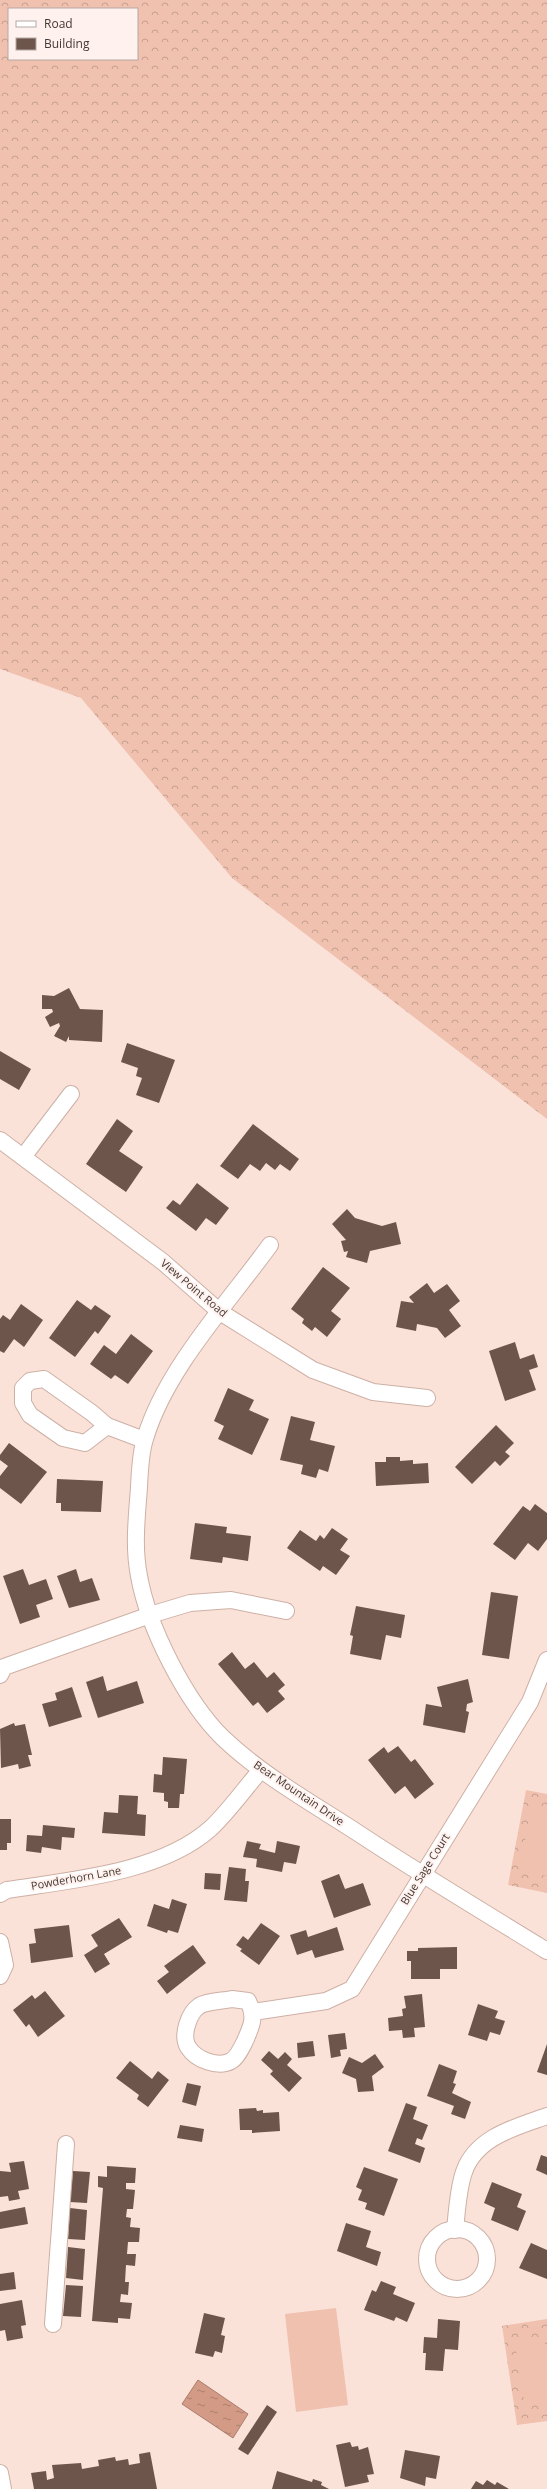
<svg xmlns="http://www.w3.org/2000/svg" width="547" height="2489" viewBox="0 0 547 2489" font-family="'Open Sans',sans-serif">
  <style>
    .forest { fill: url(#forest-crowns); fill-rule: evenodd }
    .pitch { fill: #f0c1af }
    .water { fill: url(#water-ripples); stroke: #a87d6d }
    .building { fill: #6e554b }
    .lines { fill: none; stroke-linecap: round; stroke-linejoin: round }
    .street-casing { stroke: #cdb0a5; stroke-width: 18 }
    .street { stroke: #fff; stroke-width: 16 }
    .labels { text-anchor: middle; stroke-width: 4; stroke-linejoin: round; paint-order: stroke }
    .street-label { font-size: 11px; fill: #443834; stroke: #fff2ee }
  </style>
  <defs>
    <pattern id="forest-crowns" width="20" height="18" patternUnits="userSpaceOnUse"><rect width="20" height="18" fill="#f0c1af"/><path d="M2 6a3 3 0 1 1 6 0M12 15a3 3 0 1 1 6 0" fill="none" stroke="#c49e8f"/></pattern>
    <pattern id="water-ripples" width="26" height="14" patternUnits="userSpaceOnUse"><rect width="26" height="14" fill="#d39a85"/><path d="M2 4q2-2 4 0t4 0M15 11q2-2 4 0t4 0" fill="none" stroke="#ad7f6e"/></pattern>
  </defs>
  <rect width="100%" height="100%" fill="#fbe2d9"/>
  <!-- forest -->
  <g class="forest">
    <path d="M 0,0 L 547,0 L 547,1119 L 232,878 L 81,698 L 0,669 ZM 9,9 L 137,9 L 137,59 L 9,59 Z"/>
    <path d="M 526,1790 L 547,1794 L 547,1893 L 508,1885 Z"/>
    <path d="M 547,2319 L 547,2421 L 517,2425 L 502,2326 Z"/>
  </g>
  <!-- pitch -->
  <g class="pitch">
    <path d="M 531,1808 L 547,1811 L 547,1876 L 519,1871 Z"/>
    <path d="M 336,2308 L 348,2405 L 296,2412 L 285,2314 Z"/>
    <path d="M 544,2338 L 547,2355 L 547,2403 L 525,2406 L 515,2343 Z"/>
  </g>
  <!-- water -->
  <path class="water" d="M 198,2380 L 248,2414 L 233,2438 L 182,2404 Z"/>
  <!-- building -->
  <g class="building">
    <path d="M 69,988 L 80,1009 L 103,1010 L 102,1042 L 69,1040 L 69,1036 L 66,1042 L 54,1036 L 60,1026 L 59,1023 L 50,1027 L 45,1017 L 53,1012 L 52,1009 L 42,1009 L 42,995 L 54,996 Z"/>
    <path d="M 127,1043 L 175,1060 L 159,1103 L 136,1095 L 142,1078 L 136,1076 L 138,1068 L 121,1062 Z"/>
    <path d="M 0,1051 L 31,1069 L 19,1090 L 0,1079 Z"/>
    <path d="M 117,1119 L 133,1131 L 119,1151 L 143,1167 L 126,1192 L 86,1164 Z"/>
    <path d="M 253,1124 L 299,1159 L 290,1171 L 280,1164 L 275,1170 L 266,1163 L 260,1171 L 250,1164 L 238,1179 L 220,1166 Z"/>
    <path d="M 197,1183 L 229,1208 L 216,1225 L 206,1218 L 196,1231 L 166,1208 L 173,1200 L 180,1205 Z"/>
    <path d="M 347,1209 L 355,1218 L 382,1226 L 396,1222 L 401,1244 L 370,1251 L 367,1263 L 346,1257 L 348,1251 L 344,1252 L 341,1241 L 346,1240 L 332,1224 Z"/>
    <path d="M 323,1267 L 350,1288 L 331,1311 L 341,1319 L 327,1337 L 315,1327 L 312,1331 L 302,1323 L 304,1319 L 291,1309 Z"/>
    <path d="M 427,1283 L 434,1293 L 447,1284 L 460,1301 L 449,1310 L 461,1326 L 445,1338 L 437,1328 L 417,1324 L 416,1331 L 396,1327 L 401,1301 L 414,1303 L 409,1297 Z"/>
    <path d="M 77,1300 L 91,1310 L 95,1305 L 111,1316 L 98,1334 L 95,1331 L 75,1357 L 49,1338 Z"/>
    <path d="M 21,1304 L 43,1320 L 24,1347 L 14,1339 L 4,1353 L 0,1351 L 0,1319 L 3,1315 L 10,1320 Z"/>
    <path d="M 131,1334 L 153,1351 L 128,1384 L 115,1375 L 111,1379 L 90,1364 L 104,1345 L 116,1354 Z"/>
    <path d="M 515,1342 L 520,1359 L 534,1354 L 538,1367 L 529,1370 L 536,1390 L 505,1401 L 489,1351 Z"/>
    <path d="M 228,1388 L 254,1400 L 249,1410 L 269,1419 L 252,1455 L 218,1439 L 224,1426 L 214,1421 Z"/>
    <path d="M 291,1416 L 315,1422 L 310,1440 L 335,1446 L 328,1472 L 319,1469 L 316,1478 L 301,1474 L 303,1465 L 280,1460 Z"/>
    <path d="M 496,1425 L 514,1443 L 505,1452 L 510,1456 L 500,1466 L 495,1461 L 472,1484 L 455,1467 Z"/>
    <path d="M 9,1443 L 47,1472 L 21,1504 L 0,1488 L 0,1476 L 8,1466 L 0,1460 L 0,1455 Z"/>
    <path d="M 386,1457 L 400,1457 L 400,1461 L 413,1460 L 413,1464 L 428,1463 L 429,1483 L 376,1486 L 375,1462 L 386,1462 Z"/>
    <path d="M 57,1479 L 103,1481 L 101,1512 L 61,1511 L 61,1503 L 56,1503 Z"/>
    <path d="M 535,1504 L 547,1513 L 547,1539 L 538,1551 L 528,1543 L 515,1560 L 493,1544 L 523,1506 L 530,1511 Z"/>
    <path d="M 195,1523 L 227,1527 L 226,1533 L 251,1536 L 248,1561 L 223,1557 L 222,1563 L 190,1559 Z"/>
    <path d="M 332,1528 L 348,1539 L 340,1550 L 350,1556 L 336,1575 L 323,1566 L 320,1571 L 287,1548 L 300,1530 L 316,1541 L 320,1535 L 324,1539 Z"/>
    <path d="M 23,1569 L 29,1585 L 46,1579 L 53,1599 L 36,1605 L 40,1617 L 20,1624 L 3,1576 Z"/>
    <path d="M 76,1569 L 80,1582 L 92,1578 L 100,1600 L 69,1608 L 57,1576 Z"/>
    <path d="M 491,1592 L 518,1596 L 509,1659 L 482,1655 Z"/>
    <path d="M 356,1606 L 405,1615 L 401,1638 L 386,1635 L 381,1660 L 350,1654 L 353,1636 L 350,1635 Z"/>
    <path d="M 232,1652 L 245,1669 L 254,1662 L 267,1678 L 274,1672 L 285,1685 L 278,1691 L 285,1699 L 267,1713 L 258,1702 L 253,1706 L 218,1664 Z"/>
    <path d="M 103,1676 L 107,1691 L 137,1681 L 144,1703 L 98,1718 L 86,1682 Z"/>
    <path d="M 468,1679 L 473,1702 L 467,1704 L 466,1711 L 469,1712 L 465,1733 L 423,1725 L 426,1704 L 442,1707 L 437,1687 Z"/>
    <path d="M 72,1687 L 82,1717 L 49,1727 L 42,1704 L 57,1700 L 55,1693 Z"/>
    <path d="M 14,1723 L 15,1726 L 25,1724 L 32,1755 L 28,1755 L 31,1766 L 19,1769 L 18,1764 L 1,1768 L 0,1729 Z"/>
    <path d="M 398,1746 L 411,1762 L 415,1759 L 434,1784 L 415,1799 L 405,1786 L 395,1794 L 368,1760 L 384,1747 L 388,1753 Z"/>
    <path d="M 163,1757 L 187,1759 L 184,1794 L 180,1794 L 179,1808 L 168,1808 L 168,1802 L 164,1801 L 164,1793 L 153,1792 L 154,1774 L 162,1775 Z"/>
    <path d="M 119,1795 L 138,1796 L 137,1814 L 146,1815 L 145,1836 L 102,1833 L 104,1812 L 118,1813 Z"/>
    <path d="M 0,1819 L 11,1819 L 11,1843 L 7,1843 L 7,1850 L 0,1850 Z"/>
    <path d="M 43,1825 L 75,1828 L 74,1838 L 62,1837 L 61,1850 L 42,1847 L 41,1853 L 26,1851 L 27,1835 L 42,1836 Z"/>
    <path d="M 247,1841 L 261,1844 L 259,1849 L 275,1853 L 277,1841 L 300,1846 L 296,1864 L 284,1862 L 282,1872 L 256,1867 L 257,1859 L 243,1857 Z"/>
    <path d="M 229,1867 L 246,1869 L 245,1881 L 249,1881 L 247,1902 L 224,1900 Z"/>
    <path d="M 205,1873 L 221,1874 L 220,1890 L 204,1889 Z"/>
    <path d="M 339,1874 L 345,1889 L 363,1883 L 371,1905 L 334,1918 L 321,1881 Z"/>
    <path d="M 172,1899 L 187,1904 L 178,1933 L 168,1930 L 167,1933 L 147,1926 L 154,1904 L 169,1909 Z"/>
    <path d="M 119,1918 L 132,1937 L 104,1954 L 110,1964 L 95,1973 L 84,1955 L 98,1946 L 91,1935 Z"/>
    <path d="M 261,1923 L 280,1936 L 259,1965 L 240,1951 L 242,1949 L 236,1945 L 243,1936 L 248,1940 Z"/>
    <path d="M 69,1925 L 73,1957 L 31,1963 L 29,1944 L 36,1943 L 34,1929 Z"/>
    <path d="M 337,1927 L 344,1950 L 315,1958 L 312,1950 L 297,1955 L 290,1935 L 306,1930 L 308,1937 Z"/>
    <path d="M 193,1945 L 206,1963 L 167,1994 L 157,1981 L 169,1972 L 164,1966 Z"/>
    <path d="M 457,1947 L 457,1969 L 440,1969 L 440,1979 L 411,1979 L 411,1961 L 407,1961 L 407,1951 L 418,1951 L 418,1948 Z"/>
    <path d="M 45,1991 L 65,2016 L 38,2037 L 29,2024 L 26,2027 L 13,2010 L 32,1995 L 35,1999 Z"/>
    <path d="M 422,1994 L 425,2027 L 414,2028 L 415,2037 L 403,2038 L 402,2030 L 389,2031 L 388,2018 L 403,2016 L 402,2009 L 406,2008 L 404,1996 Z"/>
    <path d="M 478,2004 L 498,2011 L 495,2018 L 505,2021 L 500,2035 L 490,2032 L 487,2041 L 468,2035 Z"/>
    <path d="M 345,2033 L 347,2049 L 340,2050 L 341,2056 L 331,2058 L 328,2035 Z"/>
    <path d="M 313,2041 L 315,2056 L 298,2058 L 297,2043 Z"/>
    <path d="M 547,2044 L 547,2075 L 537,2072 Z"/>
    <path d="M 269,2051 L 278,2059 L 285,2052 L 292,2059 L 287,2065 L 302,2078 L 289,2092 L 270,2074 L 273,2071 L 261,2060 Z"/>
    <path d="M 375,2054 L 384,2067 L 372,2076 L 374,2091 L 358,2092 L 356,2079 L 342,2073 L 349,2057 L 362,2063 Z"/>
    <path d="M 130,2061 L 152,2079 L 158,2071 L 169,2080 L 148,2107 L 137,2099 L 139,2095 L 116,2078 Z"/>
    <path d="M 439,2064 L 457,2071 L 453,2083 L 456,2084 L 452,2093 L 471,2102 L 465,2119 L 451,2114 L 454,2106 L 427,2096 Z"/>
    <path d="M 187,2083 L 201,2086 L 196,2106 L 182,2102 Z"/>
    <path d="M 406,2103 L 417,2107 L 413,2119 L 428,2125 L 422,2140 L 417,2138 L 415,2144 L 425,2148 L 420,2163 L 388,2151 Z"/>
    <path d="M 256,2108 L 257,2111 L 263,2110 L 263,2113 L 279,2112 L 280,2131 L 252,2133 L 252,2130 L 240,2130 L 239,2109 Z"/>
    <path d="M 180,2125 L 204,2129 L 202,2142 L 177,2138 Z"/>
    <path d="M 541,2155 L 547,2157 L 547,2175 L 536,2170 Z"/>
    <path d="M 24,2161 L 29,2189 L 18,2191 L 20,2199 L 9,2201 L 8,2196 L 0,2197 L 0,2171 L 11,2172 L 9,2163 Z"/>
    <path d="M 107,2166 L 136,2168 L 135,2183 L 126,2183 L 126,2189 L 135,2190 L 133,2209 L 127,2209 L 126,2217 L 131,2218 L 130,2227 L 140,2228 L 139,2242 L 128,2242 L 127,2254 L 136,2254 L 135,2266 L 126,2265 L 125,2282 L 129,2282 L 128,2295 L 121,2294 L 120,2302 L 132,2303 L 130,2319 L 118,2318 L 118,2323 L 92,2321 L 103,2188 L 98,2187 L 98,2176 L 107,2177 Z"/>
    <path d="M 364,2167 L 398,2179 L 384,2216 L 365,2209 L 367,2203 L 358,2200 L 362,2190 L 356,2187 Z"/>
    <path d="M 73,2171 L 90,2172 L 87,2203 L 70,2202 Z"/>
    <path d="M 492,2182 L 522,2194 L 517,2207 L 526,2211 L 518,2231 L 491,2220 L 495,2208 L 484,2203 Z"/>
    <path d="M 25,2207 L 28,2224 L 0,2229 L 0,2212 Z"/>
    <path d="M 70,2208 L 87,2210 L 85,2240 L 68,2239 Z"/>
    <path d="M 346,2223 L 371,2231 L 366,2247 L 381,2252 L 377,2266 L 337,2251 Z"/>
    <path d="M 531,2243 L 547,2250 L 547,2279 L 519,2268 Z"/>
    <path d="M 68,2247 L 85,2249 L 83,2280 L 66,2278 Z"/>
    <path d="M 14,2272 L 16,2289 L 0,2291 L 0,2274 Z"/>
    <path d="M 381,2281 L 396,2287 L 393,2294 L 415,2303 L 407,2322 L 396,2317 L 394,2321 L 364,2310 L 372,2290 L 376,2292 Z"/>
    <path d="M 66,2285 L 83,2286 L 81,2317 L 63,2316 Z"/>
    <path d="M 22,2300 L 26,2325 L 21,2326 L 23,2338 L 7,2341 L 5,2330 L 0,2331 L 0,2304 Z"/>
    <path d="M 204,2313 L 225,2318 L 221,2335 L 225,2336 L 222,2353 L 215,2351 L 213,2357 L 195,2353 Z"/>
    <path d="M 438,2319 L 460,2321 L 458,2350 L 445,2349 L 443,2371 L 425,2370 L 426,2353 L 423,2353 L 424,2337 L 437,2338 Z"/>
    <path d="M 267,2405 L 277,2412 L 248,2455 L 238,2449 Z"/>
    <path d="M 350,2442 L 352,2447 L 358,2446 L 359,2450 L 368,2447 L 374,2474 L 367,2475 L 369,2482 L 345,2487 L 336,2445 Z"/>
    <path d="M 405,2450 L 440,2456 L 436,2479 L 426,2477 L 425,2486 L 400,2478 Z"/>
    <path d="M 150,2452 L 157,2489 L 34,2489 L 31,2473 L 46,2471 L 47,2480 L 54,2478 L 52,2465 L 81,2463 L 82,2469 L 99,2466 L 98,2460 L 115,2457 L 116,2461 L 128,2459 L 129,2465 L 140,2463 L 139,2454 Z"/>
    <path d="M 277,2471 L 312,2482 L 313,2479 L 322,2482 L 321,2485 L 329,2489 L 272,2489 Z"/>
    <path d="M 487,2480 L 495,2485 L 497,2482 L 509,2489 L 471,2489 L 476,2481 L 483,2485 Z"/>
  </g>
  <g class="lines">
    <defs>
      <g id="street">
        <path d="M 0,1140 L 163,1262 L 220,1312 L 313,1370 L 373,1392 L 427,1398"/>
        <path d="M 23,1157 L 71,1094"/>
        <path d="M 270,1245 C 228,1303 165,1370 145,1439 C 139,1457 140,1481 138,1500 C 136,1526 134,1550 139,1576 C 148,1627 186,1702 223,1738 C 263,1776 312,1803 358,1833 C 420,1874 484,1912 547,1951"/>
        <path d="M 107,1426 L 85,1443 L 63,1438 L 30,1415 L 23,1403 L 23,1388 L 30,1381 L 44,1379 L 92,1413 L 107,1426 L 144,1440"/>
        <path d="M 0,1675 L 4,1667 L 150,1615 L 190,1603 L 231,1600 L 286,1611"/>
        <path d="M 0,1894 L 7,1890 C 71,1880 161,1873 211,1828 C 229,1811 245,1788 261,1770"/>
        <path d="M 0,1942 L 5,1965 L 0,1976"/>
        <path d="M 232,1999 L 248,2001 C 256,2017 252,2025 245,2041 C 242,2047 237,2058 231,2061 C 218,2068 196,2060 188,2047 C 181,2035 189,2013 199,2006 C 207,2001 223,2001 232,1999 Z"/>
        <path d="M 253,2012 L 326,2001 L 352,1989 L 530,1702 L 547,1660"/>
        <circle cx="457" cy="2259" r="30"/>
        <path d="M 455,2230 C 457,2211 458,2189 464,2172 C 476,2137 516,2127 547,2116"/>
        <path d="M 53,2324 L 66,2144"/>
        <path d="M 0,2473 L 3,2489"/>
      </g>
    </defs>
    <!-- street casing -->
    <use href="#street" class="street-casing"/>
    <!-- street -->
    <use href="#street" class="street"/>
  </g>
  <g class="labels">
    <!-- street labels -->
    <g class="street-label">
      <text transform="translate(194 1288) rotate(40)" y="4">View Point Road</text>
      <text transform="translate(299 1793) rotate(34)" y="4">Bear Mountain Drive</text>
      <text transform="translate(425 1869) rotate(-58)" y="4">Blue Sage Court</text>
      <text transform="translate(76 1878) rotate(-10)" y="4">Powderhorn Lane</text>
    </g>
  </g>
  <!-- legend -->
  <rect x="8" y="8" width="130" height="52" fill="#fff2ee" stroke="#b4a8a4"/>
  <rect x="16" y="21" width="20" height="6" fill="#ffffff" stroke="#b4a8a4"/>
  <text x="44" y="28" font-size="12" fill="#443834">Road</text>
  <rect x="16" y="38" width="20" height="12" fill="#6e554b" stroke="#b4a8a4"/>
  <text x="44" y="48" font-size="12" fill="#443834">Building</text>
</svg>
